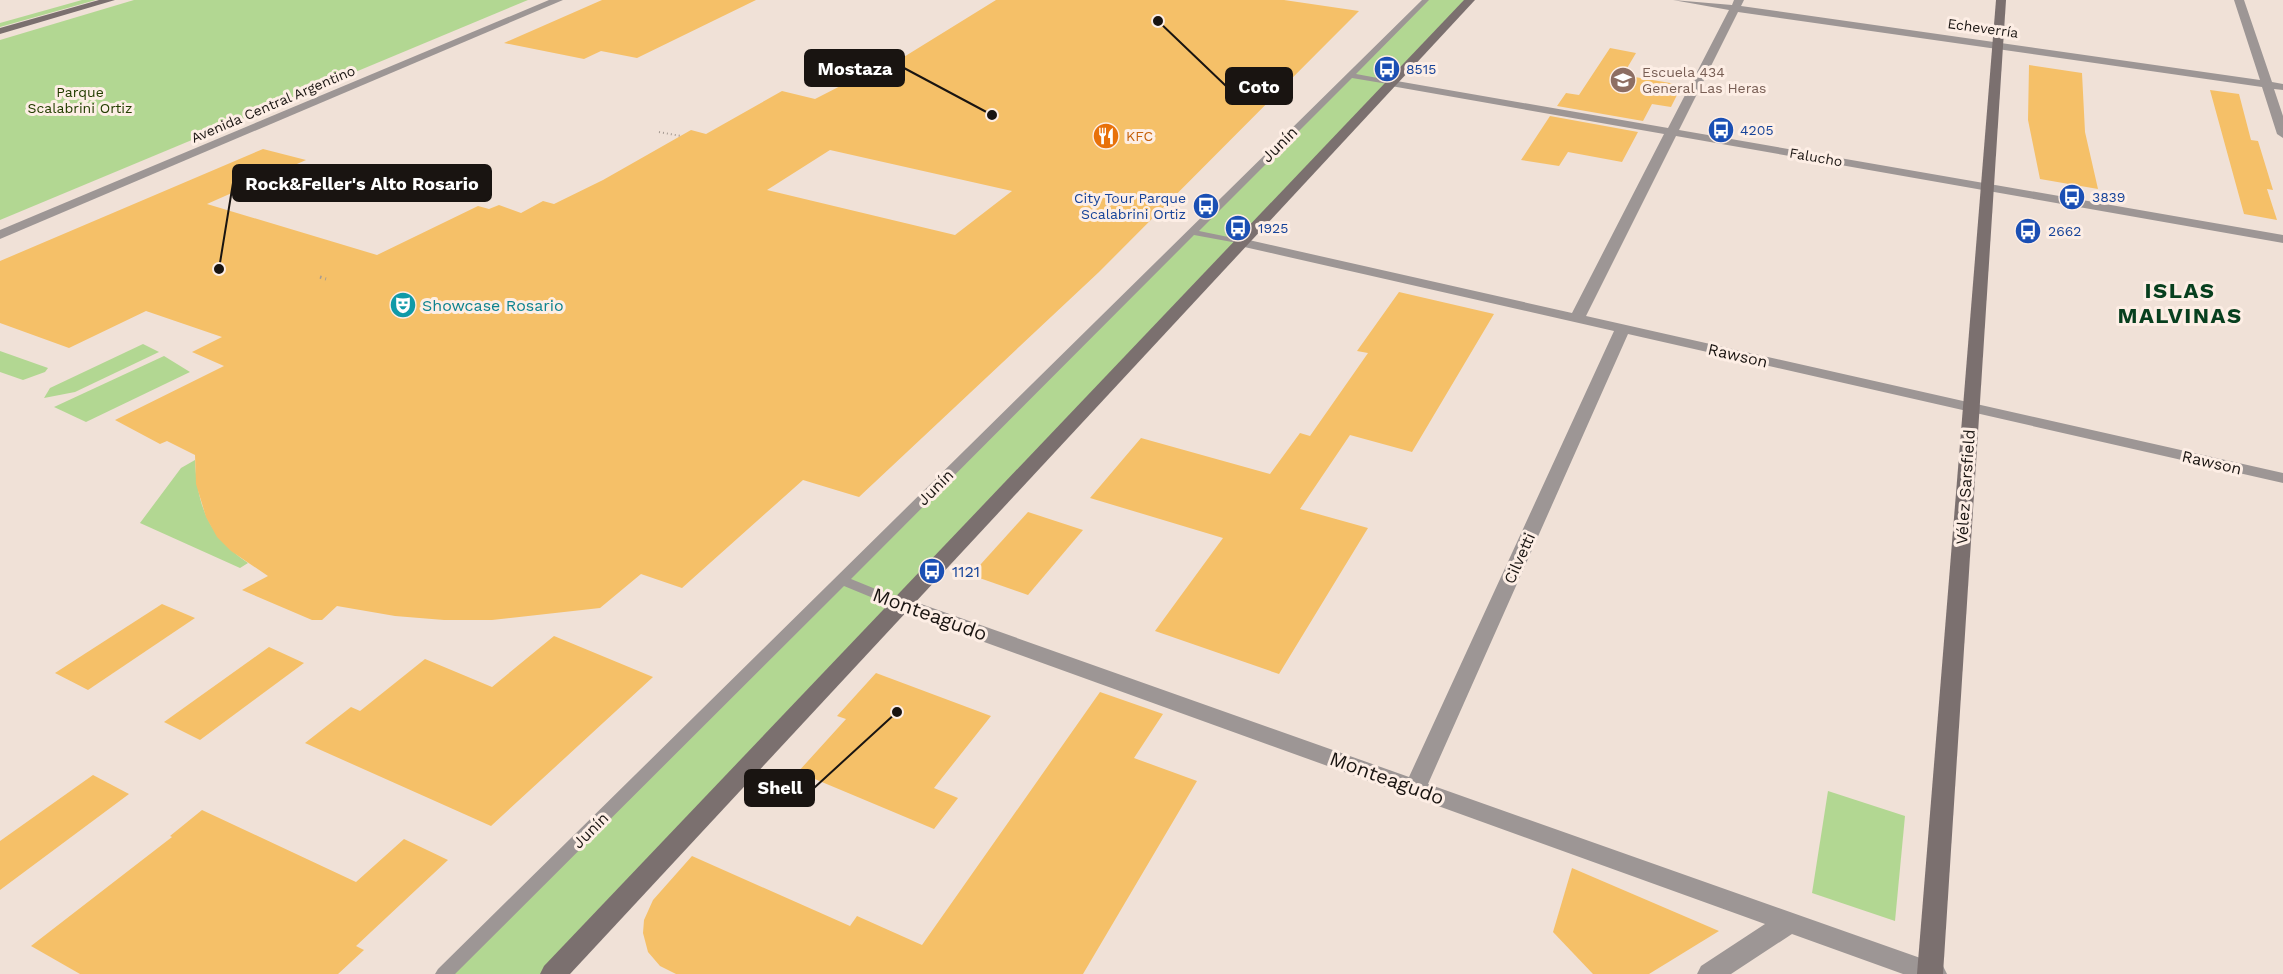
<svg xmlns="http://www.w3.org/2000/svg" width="2283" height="974" viewBox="0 0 2283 974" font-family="'Work Sans',sans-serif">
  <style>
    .green { fill: #b2d792 }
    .building { fill: #f5c068; fill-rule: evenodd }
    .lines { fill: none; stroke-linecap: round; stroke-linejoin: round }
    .path-far1 { stroke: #a59a92; stroke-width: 2; stroke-dasharray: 1 3; stroke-linecap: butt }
    .path { stroke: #a59a92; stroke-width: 3; stroke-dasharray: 1.5 4; stroke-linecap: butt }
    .lane { fill: #9d9695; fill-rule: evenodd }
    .street { fill: #9d9695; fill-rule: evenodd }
    .secondary { fill: #7b706f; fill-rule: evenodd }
    .labels { text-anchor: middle; stroke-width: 6; stroke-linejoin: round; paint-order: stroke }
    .far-street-label { font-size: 14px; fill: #191411; stroke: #fdeee5 }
    .far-transit-label { font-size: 14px; fill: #164399; stroke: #fdeee5; text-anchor: start }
    .far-education-label { font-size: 14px; fill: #785e54; stroke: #fdeee5; text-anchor: start }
    .far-park-label { font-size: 14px; fill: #233d00; stroke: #fdeee5 }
    .far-food-label { font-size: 14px; fill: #c56008; stroke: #fdeee5; text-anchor: start }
    .street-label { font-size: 16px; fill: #191411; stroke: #fdeee5 }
    .culture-label { font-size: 16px; fill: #0d838f; stroke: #fdeee5; text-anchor: start }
    .transit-label { font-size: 16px; fill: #164399; stroke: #fdeee5; text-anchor: start }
    .near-street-label { font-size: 20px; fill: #191411; stroke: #fdeee5 }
    .district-label { font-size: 22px; font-weight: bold; letter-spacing: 1.5px; fill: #073f1e; stroke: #fdeee5 }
    .leader { fill: none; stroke: #191411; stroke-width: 2 }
    .callout-dot { fill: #191411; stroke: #fdeee5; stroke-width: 2 }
    .callout { fill: #191411; stroke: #191411; stroke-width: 2 }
    .callout-label { font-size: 18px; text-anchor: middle; font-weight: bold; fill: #fff }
  </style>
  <rect width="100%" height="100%" fill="#f0e1d7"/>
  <!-- green -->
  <g class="green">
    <path d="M 82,0 L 96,0 L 0,27 L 0,23 Z"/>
    <path d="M 134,0 L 528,0 L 0,220 L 0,40 Z"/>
    <path d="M 1426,0 L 1470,0 L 553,974 L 444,974 Z"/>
    <path d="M 143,344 L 159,352 L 75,392 L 44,398 L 50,388 Z"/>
    <path d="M 0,351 L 48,368 L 45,372 L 23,380 L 0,372 Z"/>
    <path d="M 164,356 L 190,372 L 86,422 L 54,407 Z"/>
    <path d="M 195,460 C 197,506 209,537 248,563 L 240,568 L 140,523 L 181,468 Z"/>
    <path d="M 1828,791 L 1905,816 L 1895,921 L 1812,893 Z"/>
  </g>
  <!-- building -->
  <g class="building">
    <path d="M 602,0 L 756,0 L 637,58 L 601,51 L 584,59 L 504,43 Z"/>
    <path d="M 996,0 L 1284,0 L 1359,11 L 1099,272 L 859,497 L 803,480 L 682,588 L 641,574 L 600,608 L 492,620 L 444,620 L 395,616 L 337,606 L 322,620 L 312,620 L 242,590 L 268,576 L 231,551 L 217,537 L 206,517 L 196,484 L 195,455 L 167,441 L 160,444 L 115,420 L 224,366 L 192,352 L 222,337 L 146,311 L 69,348 L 0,323 L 0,261 L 263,149 L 306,160 L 207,204 L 377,255 L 478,206 L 489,209 L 499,205 L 521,213 L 543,201 L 554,204 L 603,180 L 691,130 L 706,134 L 782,91 L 815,99 L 856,78 L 886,68 ZM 830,150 L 1012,191 L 955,235 L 767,190 Z"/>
    <path d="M 1610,48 L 1636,53 L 1623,75 L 1682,85 L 1671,107 L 1652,104 L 1643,121 L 1557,106 L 1566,93 L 1579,95 Z"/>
    <path d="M 2029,65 L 2082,73 L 2085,132 L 2098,189 L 2040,179 L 2028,120 Z"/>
    <path d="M 2210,90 L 2239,94 L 2251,140 L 2258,141 L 2273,190 L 2267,189 L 2277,220 L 2244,214 Z"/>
    <path d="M 1550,116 L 1638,132 L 1622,162 L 1568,152 L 1559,166 L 1521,160 Z"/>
    <path d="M 1399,292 L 1494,314 L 1412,452 L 1350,435 L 1300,509 L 1368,528 L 1279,674 L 1155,631 L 1223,538 L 1090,498 L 1141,438 L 1270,474 L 1300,433 L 1310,436 L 1368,353 L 1357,351 Z"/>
    <path d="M 1028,512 L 1083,530 L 1028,595 L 971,575 Z"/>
    <path d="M 162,604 L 195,618 L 88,690 L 55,673 Z"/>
    <path d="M 554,636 L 653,677 L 491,826 L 305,743 L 351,707 L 360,711 L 425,659 L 492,687 Z"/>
    <path d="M 269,647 L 304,663 L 200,740 L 164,722 Z"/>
    <path d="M 876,673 L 991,716 L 934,788 L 958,798 L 934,829 L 798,772 L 846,719 L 837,716 Z"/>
    <path d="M 1100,692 L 1163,714 L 1134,758 L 1197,781 L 1083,974 L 676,974 L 660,966 L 648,952 L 643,933 L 644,920 L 653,900 L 692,856 L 850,926 L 857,916 L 922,945 Z"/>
    <path d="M 93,775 L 129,794 L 0,890 L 0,841 Z"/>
    <path d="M 202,810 L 356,882 L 404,839 L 448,860 L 356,946 L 364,950 L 338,974 L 80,974 L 31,946 L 172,837 L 170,836 Z"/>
    <path d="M 1572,868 L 1719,931 L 1649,974 L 1593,974 L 1553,932 Z"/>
  </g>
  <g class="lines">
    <!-- path-far1 -->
    <g class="path-far1">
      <path d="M 1273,102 L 1286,104"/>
      <path d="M 659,132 L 681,136"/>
    </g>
    <!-- path -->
    <path class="path" d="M 320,277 L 326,279"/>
    <!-- lane -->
    <path class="lane" d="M 1422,0 L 1429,0 L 1356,74 L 1394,81 L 1394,85 L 1352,78 L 1199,231 L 1243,240 L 1243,244 L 1194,235 L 851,579 L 905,601 L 907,604 L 905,607 L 895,607 L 844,586 L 455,974 L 435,974 L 438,969 Z"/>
    <!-- street -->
    <g class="street">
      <path d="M 549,0 L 563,0 L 0,239 L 0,230 Z"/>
      <path d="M 1673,0 L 1732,5 L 1734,0 L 1744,0 L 1741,6 L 2260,80 L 2234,0 L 2244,0 L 2272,82 L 2283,84 L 2283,90 L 2274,89 L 2283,116 L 2283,138 L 2277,134 L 2262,87 L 1738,12 L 1679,130 L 2283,235 L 2283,243 L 1676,136 L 1586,316 L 2283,473 L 2283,483 L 1628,334 L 1428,784 L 1943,966 L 1947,974 L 1903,974 L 1792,934 L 1731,974 L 1697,974 L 1701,966 L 1765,924 L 893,609 L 890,604 L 893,599 L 907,599 L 1409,777 L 1614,331 L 1240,246 L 1233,242 L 1240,238 L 1572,313 L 1664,134 L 1391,86 L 1385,83 L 1391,80 L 1668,128 L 1729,10 Z"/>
    </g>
    <!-- secondary -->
    <g class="secondary">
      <path d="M 99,0 L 115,0 L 0,34 L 0,28 Z"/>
      <path d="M 1464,0 L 1475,0 L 570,974 L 540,974 L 544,966 Z"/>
      <path d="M 1996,0 L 2006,0 L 1943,974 L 1917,974 Z"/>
    </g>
  </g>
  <!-- icons -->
  <defs>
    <symbol id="bus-disc" viewBox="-11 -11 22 22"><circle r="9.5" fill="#1a4fb4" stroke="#fdeee5"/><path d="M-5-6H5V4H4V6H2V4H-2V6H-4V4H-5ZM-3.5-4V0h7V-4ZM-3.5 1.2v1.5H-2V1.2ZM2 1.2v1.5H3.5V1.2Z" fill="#fff"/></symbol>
    <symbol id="school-disc" viewBox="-11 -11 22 22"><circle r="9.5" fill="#8d6e63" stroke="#fdeee5"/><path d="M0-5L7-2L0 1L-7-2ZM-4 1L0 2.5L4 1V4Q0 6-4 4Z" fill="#fff"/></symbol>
    <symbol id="restaurant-disc" viewBox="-11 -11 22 22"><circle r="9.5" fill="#e8710a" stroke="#fdeee5"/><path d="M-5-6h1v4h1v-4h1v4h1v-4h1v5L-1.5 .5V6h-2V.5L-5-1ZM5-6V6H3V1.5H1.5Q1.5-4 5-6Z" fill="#fff"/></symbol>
    <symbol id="theatre-disc" viewBox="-11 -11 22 22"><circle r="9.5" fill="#0f9aa8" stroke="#fdeee5"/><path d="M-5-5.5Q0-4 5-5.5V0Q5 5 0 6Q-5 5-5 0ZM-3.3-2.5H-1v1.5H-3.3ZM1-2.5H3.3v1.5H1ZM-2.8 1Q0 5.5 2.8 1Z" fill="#fff"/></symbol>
  </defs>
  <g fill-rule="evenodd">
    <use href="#bus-disc" x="1372" y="54" width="30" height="30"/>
    <use href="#school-disc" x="1608" y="65" width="30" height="30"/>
    <use href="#bus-disc" x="1706" y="115" width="30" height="30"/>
    <use href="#restaurant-disc" x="1091" y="121" width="30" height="30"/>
    <use href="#bus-disc" x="2057" y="182" width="30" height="30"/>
    <use href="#bus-disc" x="1191" y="191" width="30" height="30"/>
    <use href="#bus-disc" x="1223" y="213" width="30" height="30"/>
    <use href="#bus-disc" x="2013" y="216" width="30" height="30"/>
    <use href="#theatre-disc" x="388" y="290" width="30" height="30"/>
    <use href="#bus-disc" x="917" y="556" width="30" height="30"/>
  </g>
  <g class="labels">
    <!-- far-street labels -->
    <g class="far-street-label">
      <text transform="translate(1983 28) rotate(8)" y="5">Echeverría</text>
      <text transform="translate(273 104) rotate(-23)" y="5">Avenida Central Argentino</text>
      <text transform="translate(1816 157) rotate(10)" y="5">Falucho</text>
    </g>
    <!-- far-transit labels -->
    <g class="far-transit-label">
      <text x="1406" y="74">8515</text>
      <text x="1740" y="135">4205</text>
      <text x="2092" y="202">3839</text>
      <text x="1186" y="203" text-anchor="end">City Tour Parque<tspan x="1186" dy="16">Scalabrini Ortiz</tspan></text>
      <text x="1258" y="233">1925</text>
      <text x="2048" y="236">2662</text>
    </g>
    <!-- far-education labels -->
    <g class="far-education-label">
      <text x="1642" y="77">Escuela 434<tspan x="1642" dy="16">General Las Heras</tspan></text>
    </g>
    <!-- far-park labels -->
    <g class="far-park-label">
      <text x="80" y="97">Parque<tspan x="80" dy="16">Scalabrini Ortiz</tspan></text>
    </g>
    <!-- far-food labels -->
    <g class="far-food-label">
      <text x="1126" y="141">KFC</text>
    </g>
    <!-- street labels -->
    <g class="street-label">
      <text transform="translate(1279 144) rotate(-45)" y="6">Junín</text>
      <text transform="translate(1738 355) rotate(13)" y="6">Rawson</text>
      <text transform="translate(2212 462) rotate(13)" y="6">Rawson</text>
      <text transform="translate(935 487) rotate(-45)" y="6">Junín</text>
      <text transform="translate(1965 487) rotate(-86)" y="6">Vélez Sarsfield</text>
      <text transform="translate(1519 558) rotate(-66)" y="6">Cilvetti</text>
      <text transform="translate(590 830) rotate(-45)" y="6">Junín</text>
    </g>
    <!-- culture labels -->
    <g class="culture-label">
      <text x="422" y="311">Showcase Rosario</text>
    </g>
    <!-- transit labels -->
    <g class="transit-label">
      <text x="952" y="577">1121</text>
    </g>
    <!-- near-street labels -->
    <g class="near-street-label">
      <text transform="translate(930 614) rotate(20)" y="7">Monteagudo</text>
      <text transform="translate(1387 778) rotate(20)" y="7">Monteagudo</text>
    </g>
    <!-- district labels -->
    <g class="district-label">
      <text x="2180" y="298">ISLAS<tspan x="2180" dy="25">MALVINAS</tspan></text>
    </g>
  </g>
  <!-- callouts -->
  <path class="leader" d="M992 115L904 68M1158 21L1226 86M219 269L233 183M897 712L814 788"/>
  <g class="callout-dot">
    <circle cx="992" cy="115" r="6"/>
    <circle cx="1158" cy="21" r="6"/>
    <circle cx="219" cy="269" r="6"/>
    <circle cx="897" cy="712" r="6"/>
  </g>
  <g class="callout">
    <rect x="805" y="50" width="99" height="36" rx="6"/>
    <rect x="1226" y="68" width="66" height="36" rx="6"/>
    <rect x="233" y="165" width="258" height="36" rx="6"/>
    <rect x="745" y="770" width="69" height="36" rx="6"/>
  </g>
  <g class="callout-label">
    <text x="855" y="75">Mostaza</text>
    <text x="1259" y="93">Coto</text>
    <text x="362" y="190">Rock&amp;Feller's Alto Rosario</text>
    <text x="780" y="794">Shell</text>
  </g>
</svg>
